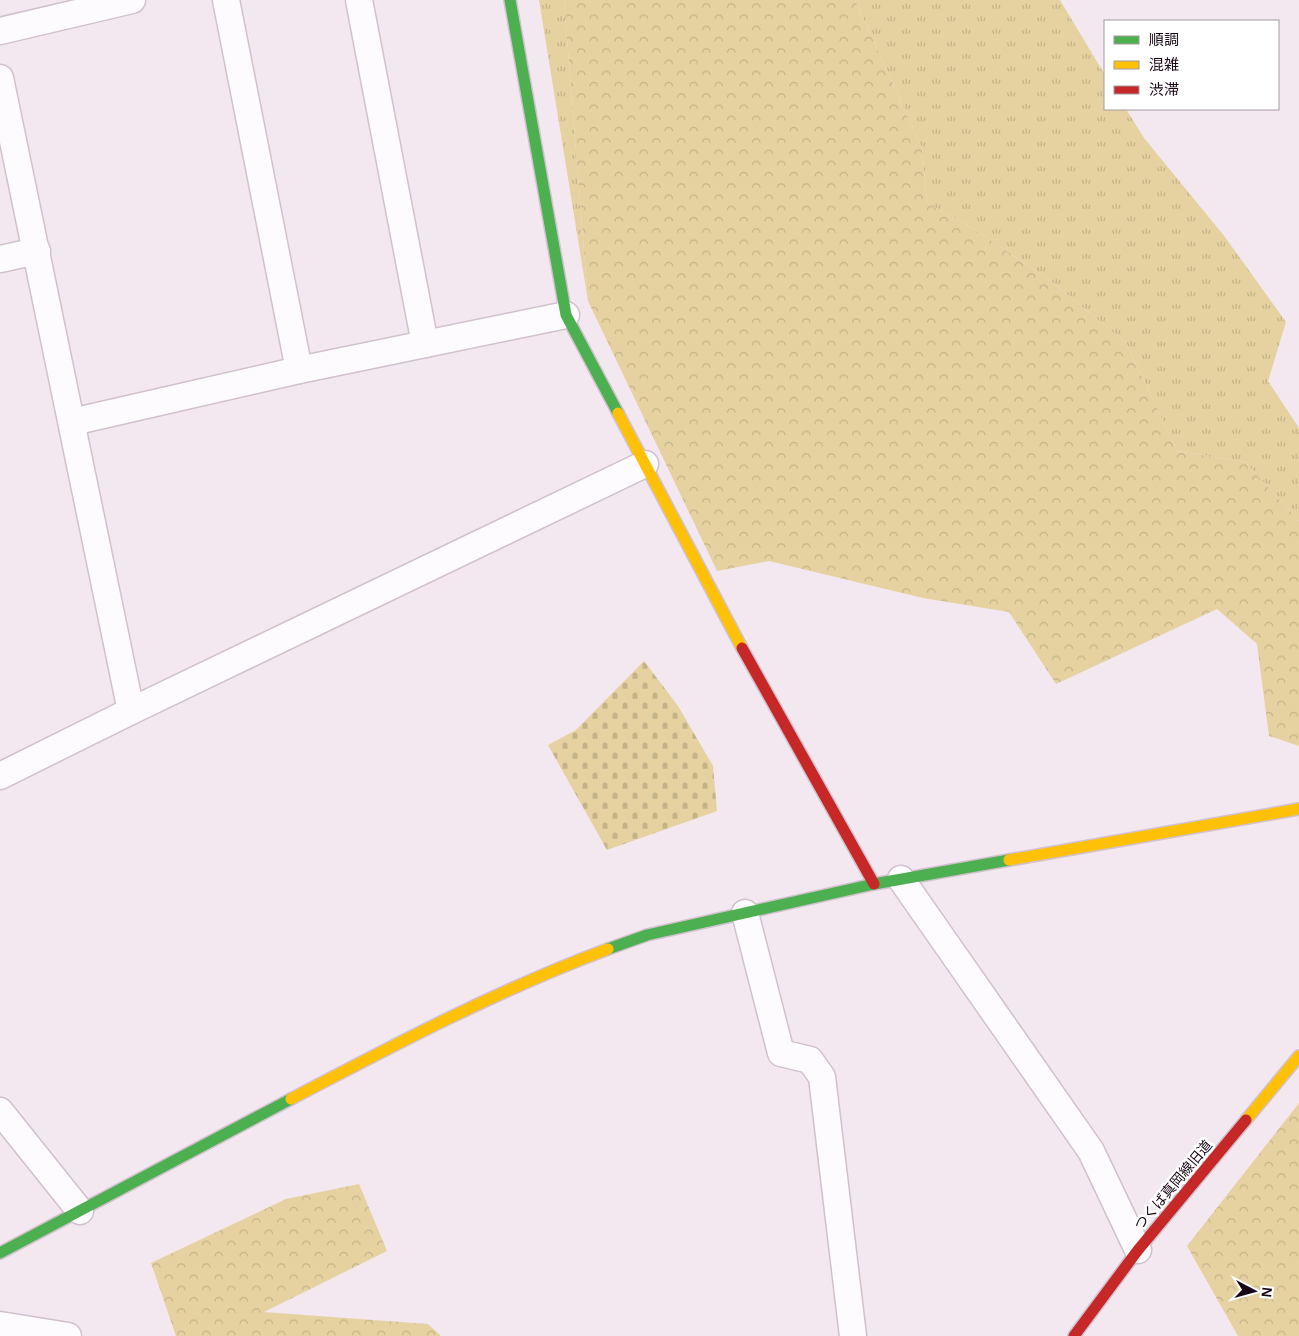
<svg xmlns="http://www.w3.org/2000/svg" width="1299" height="1336" viewBox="0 0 1299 1336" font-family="Arial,'Noto Sans JP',sans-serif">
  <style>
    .grass { fill: url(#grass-tufts) }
    .forest { fill: url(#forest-crowns) }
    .cemetery { fill: url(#cemetery-stones) }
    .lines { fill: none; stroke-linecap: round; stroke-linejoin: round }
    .street-casing { stroke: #d1c1cd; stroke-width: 29 }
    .fast-casing { stroke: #d1c1cd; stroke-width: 14 }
    .slow-casing { stroke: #d1c1cd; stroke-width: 14 }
    .jam-casing { stroke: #d1c1cd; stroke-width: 14 }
    .street { stroke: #fdfbfd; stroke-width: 26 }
    .fast { stroke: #4caf50; stroke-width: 11 }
    .slow { stroke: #ffc107; stroke-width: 11 }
    .jam { stroke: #c62828; stroke-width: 11 }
    .labels { text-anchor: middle; stroke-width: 5; stroke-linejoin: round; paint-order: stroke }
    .street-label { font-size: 14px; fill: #170513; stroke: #fff }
  </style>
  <defs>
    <pattern id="grass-tufts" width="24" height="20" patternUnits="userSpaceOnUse" patternTransform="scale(1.25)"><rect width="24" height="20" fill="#e5d2a0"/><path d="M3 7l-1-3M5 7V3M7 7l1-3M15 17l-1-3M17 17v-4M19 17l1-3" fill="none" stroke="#c4b389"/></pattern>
    <pattern id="forest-crowns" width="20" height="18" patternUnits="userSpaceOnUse" patternTransform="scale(1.25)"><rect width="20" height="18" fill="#e5d2a0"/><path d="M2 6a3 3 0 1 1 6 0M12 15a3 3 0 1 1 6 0" fill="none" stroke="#c4b389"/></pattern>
    <pattern id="cemetery-stones" width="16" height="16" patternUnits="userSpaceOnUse" patternTransform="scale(1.25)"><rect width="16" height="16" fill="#e5d2a0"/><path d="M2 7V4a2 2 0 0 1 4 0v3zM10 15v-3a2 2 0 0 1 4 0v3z" fill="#c4b389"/></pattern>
  </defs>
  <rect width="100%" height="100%" fill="#f3e7f0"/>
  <!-- grass -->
  <g class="grass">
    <path d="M 539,0 L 564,0 L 588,301 Z"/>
    <path d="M 855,0 L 1060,0 L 1105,75 L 1105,109 L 1126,109 L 1144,138 L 1225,237 L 1286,322 L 1268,381 L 1299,428 L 1299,521 L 1245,462 L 1177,451 L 1126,343 L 1052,282 L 979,232 L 927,203 L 922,148 Z"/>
  </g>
  <!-- forest -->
  <g class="forest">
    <path d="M 564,0 L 855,0 L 922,148 L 927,203 L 979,232 L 1052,282 L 1126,343 L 1177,451 L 1245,462 L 1299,521 L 1299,746 L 1269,736 L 1257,644 L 1217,609 L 1056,684 L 1009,612 L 923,598 L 769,561 L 717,571 L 588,301 Z"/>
    <path d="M 1299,1103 L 1299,1336 L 1238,1336 L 1187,1246 Z"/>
    <path d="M 359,1184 L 387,1251 L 264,1312 L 428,1324 L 441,1336 L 176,1336 L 151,1263 L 286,1199 Z"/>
  </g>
  <!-- cemetery -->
  <path class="cemetery" d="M 644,661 L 678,706 L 713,766 L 717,811 L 607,850 L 548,745 L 576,730 Z"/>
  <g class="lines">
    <defs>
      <g id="street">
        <path d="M 226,0 L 299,370"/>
        <path d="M 359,0 L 425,344"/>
        <path d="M 0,31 L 132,0"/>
        <path d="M 0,78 L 131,711"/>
        <path d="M 0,259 L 37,251"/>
        <path d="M 72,422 L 299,370 L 566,315"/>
        <path d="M 0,776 L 131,711 L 645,464"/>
        <path d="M 901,879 L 1091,1151 L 1138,1250"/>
        <path d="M 745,913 L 781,1053 L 810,1060 L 822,1077 L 853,1336"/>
        <path d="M 0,1111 L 80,1211"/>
        <path d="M 0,1325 L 68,1336"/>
      </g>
      <g id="fast">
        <path d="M 510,0 L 566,315 L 618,413"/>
        <path d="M 608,949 L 647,935 L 874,884 L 1009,860"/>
        <path d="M 0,1253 L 291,1099"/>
      </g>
      <g id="slow">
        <path d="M 618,413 L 742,648"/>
        <path d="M 1009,860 L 1299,809"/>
        <path d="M 291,1099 C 394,1045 498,990 608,949"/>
        <path d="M 1246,1120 L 1299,1056"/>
      </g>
      <g id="jam">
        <path d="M 742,648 L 874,884"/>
        <path d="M 1074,1336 L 1138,1250 L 1246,1120"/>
      </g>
    </defs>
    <!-- street casing -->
    <use href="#street" class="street-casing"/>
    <!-- fast casing -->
    <use href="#fast" class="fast-casing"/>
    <!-- slow casing -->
    <use href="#slow" class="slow-casing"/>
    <!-- jam casing -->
    <use href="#jam" class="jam-casing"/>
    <!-- street -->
    <use href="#street" class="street"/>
    <!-- fast -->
    <use href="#fast" class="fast"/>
    <!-- slow -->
    <use href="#slow" class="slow"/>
    <!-- jam -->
    <use href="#jam" class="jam"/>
  </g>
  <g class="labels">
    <!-- street labels -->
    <g class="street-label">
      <text transform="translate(1173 1185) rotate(-50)" y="5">つくば真岡線旧道</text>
    </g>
  </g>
  <!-- legend -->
  <rect x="1104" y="20" width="175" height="90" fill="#ffffff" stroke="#a29ba1"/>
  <rect x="1114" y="36" width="25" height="8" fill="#4caf50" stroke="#a29ba1"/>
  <text x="1149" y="45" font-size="15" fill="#170513">順調</text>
  <rect x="1114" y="61" width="25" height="8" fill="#ffc107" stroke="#a29ba1"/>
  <text x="1149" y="70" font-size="15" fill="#170513">混雑</text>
  <rect x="1114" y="86" width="25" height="8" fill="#c62828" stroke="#a29ba1"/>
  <text x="1149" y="95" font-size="15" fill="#170513">渋滞</text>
  <!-- north arrow -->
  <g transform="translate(1254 1291) rotate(96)" stroke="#ffffff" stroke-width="4" paint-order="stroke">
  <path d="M0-4L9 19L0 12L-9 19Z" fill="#170513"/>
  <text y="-8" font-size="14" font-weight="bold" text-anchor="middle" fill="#170513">N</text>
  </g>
</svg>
